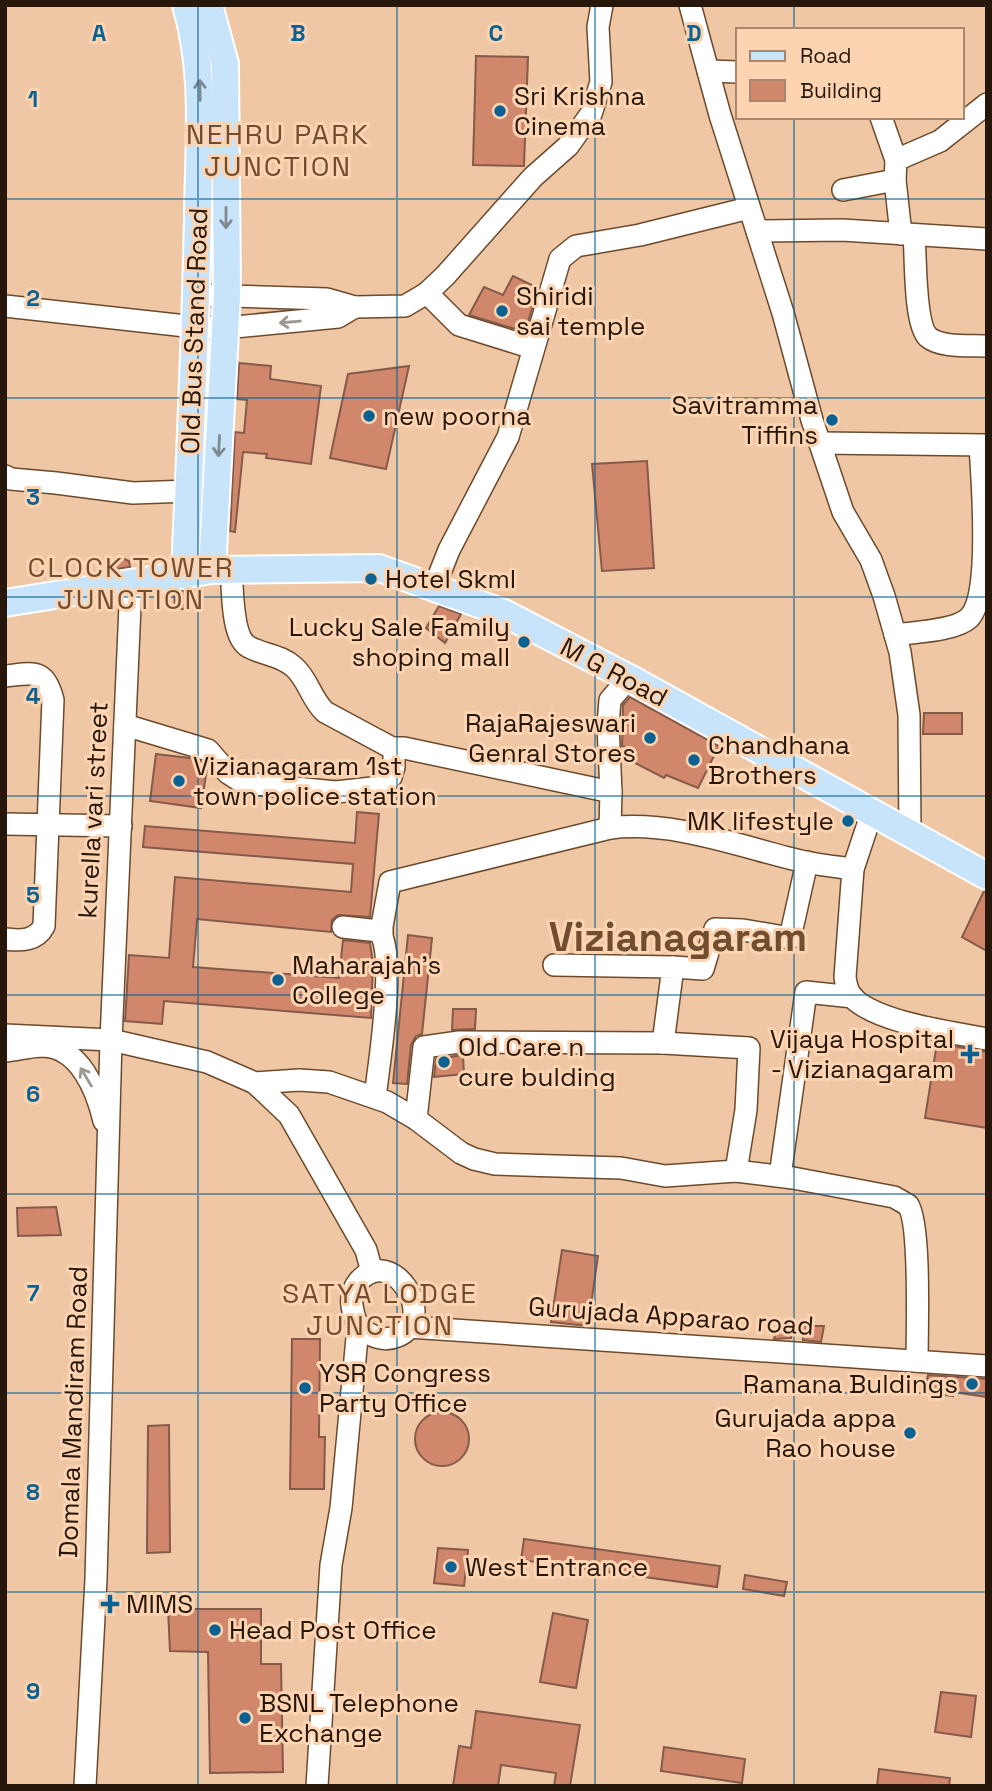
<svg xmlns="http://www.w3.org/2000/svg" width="992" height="1791" viewBox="0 0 992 1791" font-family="'Space Grotesk',sans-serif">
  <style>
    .building { fill: #d0876b; stroke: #865a49; stroke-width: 2 }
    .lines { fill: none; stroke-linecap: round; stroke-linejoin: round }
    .minor-casing { stroke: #6c4a2b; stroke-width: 24 }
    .major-casing { stroke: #fff; stroke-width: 30 }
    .minor { stroke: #fff; stroke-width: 21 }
    .major { stroke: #c8e4fa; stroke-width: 26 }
    .oneway { stroke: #7f888e }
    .oneway2 { stroke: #9d9791 }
    .grid { fill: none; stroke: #0b6192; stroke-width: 2; stroke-opacity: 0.55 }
    .poi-dot { fill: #0b6192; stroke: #fdd4b2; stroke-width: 2.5 }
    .labels { text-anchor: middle; stroke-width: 6; stroke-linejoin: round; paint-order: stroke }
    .poi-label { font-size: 26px; fill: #26170a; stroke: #fdd4b2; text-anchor: start }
    .street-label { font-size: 26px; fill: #26170a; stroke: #fdd4b2 }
    .neighbourhood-label { font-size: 28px; letter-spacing: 2px; fill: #704e2f; stroke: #fdd4b2 }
    .town-label { font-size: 40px; font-weight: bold; fill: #704e2f; stroke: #fdd4b2 }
    .grid-label { font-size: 23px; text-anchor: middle; font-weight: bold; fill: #0b6192; stroke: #fdd4b2; stroke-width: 6; stroke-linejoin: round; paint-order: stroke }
  </style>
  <rect width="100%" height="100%" fill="#efc7a5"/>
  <!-- building -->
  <g class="building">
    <path d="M 476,56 L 528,57 L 524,166 L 473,165 Z"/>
    <path d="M 513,276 L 538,288 L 525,332 L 469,315 L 484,287 L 503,295 Z"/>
    <path d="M 239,363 L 271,366 L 270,379 L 321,386 L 311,464 L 266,458 L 267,454 L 243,452 L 235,532 L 230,531 L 235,432 L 244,433 L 247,400 L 237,399 Z"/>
    <path d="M 409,366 L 386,469 L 330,458 L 348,374 Z"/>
    <path d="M 647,461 L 654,568 L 602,571 L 592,464 Z"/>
    <path d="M 122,558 L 129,561 L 130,567 L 116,569 L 116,562 Z"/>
    <path d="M 189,590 L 189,609 L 175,609 L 174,592 Z"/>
    <path d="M 439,606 L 461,614 L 445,643 L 426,628 Z"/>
    <path d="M 630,697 L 719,746 L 698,788 L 666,775 L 664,778 L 635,763 L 636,750 L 622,746 L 623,705 Z"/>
    <path d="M 924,713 L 962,713 L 962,734 L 923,734 Z"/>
    <path d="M 156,754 L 190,758 L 201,761 L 207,768 L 201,808 L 150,801 Z"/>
    <path d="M 357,812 L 379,814 L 370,917 L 338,915 L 332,920 L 331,932 L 197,919 L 193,967 L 339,978 L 343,940 L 370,943 L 373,963 L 371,1018 L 164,1001 L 162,1024 L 125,1021 L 129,955 L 169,958 L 175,877 L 351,892 L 353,864 L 143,847 L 145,826 L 355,843 Z"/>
    <path d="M 984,891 L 987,892 L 987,951 L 962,937 Z"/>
    <path d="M 408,935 L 432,938 L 422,1034 L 416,1036 L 411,1045 L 407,1084 L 393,1083 Z"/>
    <path d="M 453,1009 L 476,1009 L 475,1029 L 452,1030 Z"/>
    <path d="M 937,1043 L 987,1052 L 987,1128 L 925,1118 Z"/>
    <path d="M 463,1055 L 464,1074 L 434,1077 L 436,1059 Z"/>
    <path d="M 56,1207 L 61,1235 L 18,1236 L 17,1208 Z"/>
    <path d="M 562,1250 L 598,1256 L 588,1326 L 551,1322 Z"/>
    <path d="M 794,1323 L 791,1338 L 774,1339 L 778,1325 Z"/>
    <path d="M 802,1326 L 824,1326 L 821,1342 L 803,1340 Z"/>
    <path d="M 292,1339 L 320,1339 L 319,1437 L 325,1437 L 324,1489 L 290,1489 Z"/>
    <path d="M 928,1375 L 987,1379 L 987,1397 L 953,1392 L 953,1396 L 924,1392 Z"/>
    <circle cx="442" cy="1439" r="27"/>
    <path d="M 169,1425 L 170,1552 L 147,1553 L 148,1426 Z"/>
    <path d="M 524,1539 L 720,1566 L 717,1587 L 521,1560 Z"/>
    <path d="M 438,1548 L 468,1550 L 464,1586 L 434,1583 Z"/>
    <path d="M 745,1575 L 787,1582 L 784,1596 L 743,1589 Z"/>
    <path d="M 168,1609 L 261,1609 L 261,1664 L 281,1664 L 283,1772 L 210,1773 L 208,1652 L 170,1651 Z"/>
    <path d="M 553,1613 L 588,1620 L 576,1688 L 540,1682 Z"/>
    <path d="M 941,1692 L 976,1696 L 971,1737 L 935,1732 Z"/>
    <path d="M 476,1711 L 580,1725 L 570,1786 L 554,1786 L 556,1773 L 501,1765 L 498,1786 L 453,1786 L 459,1746 L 471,1748 Z"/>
    <path d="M 664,1747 L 745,1759 L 742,1783 L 661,1771 Z"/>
    <path d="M 879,1769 L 950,1778 L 949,1786 L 877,1786 Z"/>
  </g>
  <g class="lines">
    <defs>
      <g id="minor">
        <path d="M 690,5 L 720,115 L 783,313 L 812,420 L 843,512 L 871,560 L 884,596 L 900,652 L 909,715 L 910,833"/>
        <path d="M 708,71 L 738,72"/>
        <path d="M 881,117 L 896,160 L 895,180 L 901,234"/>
        <path d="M 896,160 L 940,141 L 987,104"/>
        <path d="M 843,190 L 895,180"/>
        <path d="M 757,231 L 842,230 L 987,239"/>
        <path d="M 914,235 C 916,257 914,323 928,337 C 941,348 970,345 987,346"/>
        <path d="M 427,293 L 459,325 L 533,348"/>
        <path d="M 196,295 L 327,299 L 355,307 L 405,306 L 427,293 L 445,276 L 533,177 L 568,146 L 591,114 L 601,82 L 598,27 L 602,5"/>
        <path d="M 5,306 L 195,327 L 225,328 L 338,317 L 355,307"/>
        <path d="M 820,443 L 987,445"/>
        <path d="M 5,476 L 11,479 L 56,483 L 133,493 L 189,491"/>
        <path d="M 434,588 L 449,550 L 508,437 L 560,259 L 576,246 L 640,235 L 749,208"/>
        <path d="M 895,635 C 914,632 955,631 969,618 C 992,595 982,480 980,446"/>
        <path d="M 5,676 C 34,673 45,668 53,700 L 44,926 C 36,941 21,941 5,939"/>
        <path d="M 125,725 L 208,750 L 228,773 L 244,783 L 336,792 L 372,788 L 384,784 L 391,777 L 394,767 L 394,752 L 392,748 L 325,712 C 311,699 308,679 294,667 C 281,655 264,655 249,647 C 231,638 233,589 231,569"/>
        <path d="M 392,748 L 404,748 L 611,792 L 610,828"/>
        <path d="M 611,792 L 608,725 L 610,700 L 629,678"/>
        <path d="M 872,812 L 853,869 L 845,977 C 846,984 847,991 852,997 C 877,1023 952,1032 987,1039"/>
        <path d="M 5,824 L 121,826"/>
        <path d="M 343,927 L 379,931 C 397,955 379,1064 375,1097"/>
        <path d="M 382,936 L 382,926 L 390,882 L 610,828 C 675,820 743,848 805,862 C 821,865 838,867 853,869"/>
        <path d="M 554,965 L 673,967 L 663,1043"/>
        <path d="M 673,967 L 703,969 L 715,929 L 743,930 L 790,938 L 807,862"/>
        <path d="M 5,1035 L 111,1040 L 207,1062 L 255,1083 L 289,1115 L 366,1250 L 372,1272"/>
        <path d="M 5,1051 C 17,1050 31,1046 43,1046 C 80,1047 97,1091 104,1121"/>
        <path d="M 255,1083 L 299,1080 L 329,1082 L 387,1102 L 416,1119 L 461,1153 L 474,1159 L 495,1164 L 621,1168 L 665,1176 L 736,1171 L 793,1178 L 894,1197 L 908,1205 C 921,1224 917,1332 917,1361"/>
        <path d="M 416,1119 L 424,1047 L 459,1042 L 663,1043 L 749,1048 L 746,1110 L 736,1171"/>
        <path d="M 780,1176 L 806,992 L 853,997"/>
        <path d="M 409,1327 L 987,1366"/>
        <path d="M 85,1786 L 96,1579 L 111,1040 L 131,583"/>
        <path d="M 317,1786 L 331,1565 L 341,1508 L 358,1327 C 352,1311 347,1295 359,1281 C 392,1244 439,1318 398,1336 C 382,1343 370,1335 358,1327"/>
      </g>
      <g id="major">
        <path d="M 209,5 L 225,64 L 227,296 L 212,570"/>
        <path d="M 185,574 C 190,453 196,332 198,212 C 199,142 206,73 186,5"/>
        <path d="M 5,603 L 212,570 L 379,568 L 504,613 L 629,678 L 987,876"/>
      </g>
    </defs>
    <!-- minor casing -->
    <use href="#minor" class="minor-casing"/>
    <!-- major casing -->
    <use href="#major" class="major-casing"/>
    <!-- minor -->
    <use href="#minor" class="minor"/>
    <!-- major -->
    <use href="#major" class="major"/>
  </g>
  <!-- one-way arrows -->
  <defs><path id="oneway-shaft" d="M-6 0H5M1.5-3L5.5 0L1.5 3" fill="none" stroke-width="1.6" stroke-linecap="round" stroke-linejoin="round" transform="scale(1.75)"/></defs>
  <g class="oneway">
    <use href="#oneway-shaft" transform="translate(200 90) rotate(-91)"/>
    <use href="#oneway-shaft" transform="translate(226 218) rotate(90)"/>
    <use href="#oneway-shaft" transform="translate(219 446) rotate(93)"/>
  </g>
  <g class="oneway2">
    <use href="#oneway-shaft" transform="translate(290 322) rotate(175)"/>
    <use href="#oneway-shaft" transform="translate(86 1077) rotate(-121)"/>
  </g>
  <!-- grid -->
  <path class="grid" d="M 198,5 L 198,1786M 397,5 L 397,1786M 595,5 L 595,1786M 794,5 L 794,30M 794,117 L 794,1786M 5,199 L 987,199M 5,398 L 987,398M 5,597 L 987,597M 5,796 L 987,796M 5,995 L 987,995M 5,1194 L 987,1194M 5,1393 L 987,1393M 5,1592 L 987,1592"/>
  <!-- markers -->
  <g class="poi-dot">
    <circle cx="500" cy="111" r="7"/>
    <circle cx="502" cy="311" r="7"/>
    <circle cx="369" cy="416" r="7"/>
    <circle cx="832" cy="420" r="7"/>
    <circle cx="371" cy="579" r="7"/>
    <circle cx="524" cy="642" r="7"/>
    <circle cx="650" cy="738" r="7"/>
    <circle cx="694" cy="760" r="7"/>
    <circle cx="179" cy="781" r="7"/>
    <circle cx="848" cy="821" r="7"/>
    <circle cx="278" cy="980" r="7"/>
    <path d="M966.5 1043.5h7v7h7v7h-7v7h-7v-7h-7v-7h7z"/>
    <circle cx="444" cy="1062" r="7"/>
    <circle cx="972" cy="1384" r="7"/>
    <circle cx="305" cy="1388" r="7"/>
    <circle cx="910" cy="1433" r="7"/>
    <circle cx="451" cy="1567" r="7"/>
    <path d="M106.5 1593.5h7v7h7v7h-7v7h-7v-7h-7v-7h7z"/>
    <circle cx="215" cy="1630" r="7"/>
    <circle cx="245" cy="1718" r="7"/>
  </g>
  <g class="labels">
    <!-- poi labels -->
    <g class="poi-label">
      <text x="514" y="105">Sri Krishna<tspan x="514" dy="30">Cinema</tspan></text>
      <text x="516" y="305">Shiridi<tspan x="516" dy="30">sai temple</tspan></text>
      <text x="818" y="414" text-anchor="end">Savitramma<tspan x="818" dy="30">Tiffins</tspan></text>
      <text x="383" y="425">new poorna</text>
      <text x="385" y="588">Hotel Skml</text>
      <text x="510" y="636" text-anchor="end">Lucky Sale Family<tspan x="510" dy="30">shoping mall</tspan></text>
      <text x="636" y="732" text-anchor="end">RajaRajeswari<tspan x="636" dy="30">Genral Stores</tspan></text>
      <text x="708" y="754">Chandhana<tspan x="708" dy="30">Brothers</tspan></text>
      <text x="193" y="775">Vizianagaram 1st<tspan x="193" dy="30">town police station</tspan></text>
      <text x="834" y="830" text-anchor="end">MK lifestyle</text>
      <text x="292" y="974">Maharajah's<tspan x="292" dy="30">College</tspan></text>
      <text x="954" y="1048" text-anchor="end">Vijaya Hospital<tspan x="954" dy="30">- Vizianagaram</tspan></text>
      <text x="458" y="1056">Old Care n<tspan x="458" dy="30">cure bulding</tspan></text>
      <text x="319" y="1382">YSR Congress<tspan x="319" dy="30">Party Office</tspan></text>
      <text x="958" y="1393" text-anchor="end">Ramana Buldings</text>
      <text x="896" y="1427" text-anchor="end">Gurujada appa<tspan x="896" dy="30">Rao house</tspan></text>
      <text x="465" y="1576">West Entrance</text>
      <text x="126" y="1613">MIMS</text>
      <text x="229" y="1639">Head Post Office</text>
      <text x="259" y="1712">BSNL Telephone<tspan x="259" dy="30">Exchange</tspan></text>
    </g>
    <!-- street labels -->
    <g class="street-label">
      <text transform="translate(194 331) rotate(-88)" y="9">Old Bus Stand Road</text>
      <text transform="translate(614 672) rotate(28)" y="9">M G Road</text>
      <text transform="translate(93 810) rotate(-87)" y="9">kurella vari street</text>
      <text transform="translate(671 1316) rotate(4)" y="9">Gurujada Apparao road</text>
      <text transform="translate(73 1412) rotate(-88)" y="9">Domala Mandiram Road</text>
    </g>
    <!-- neighbourhood labels -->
    <g class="neighbourhood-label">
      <text x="278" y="144">NEHRU PARK<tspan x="278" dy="32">JUNCTION</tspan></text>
      <text x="131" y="577">CLOCK TOWER<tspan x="131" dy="32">JUNCTION</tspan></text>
      <text x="380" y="1303">SATYA LODGE<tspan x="380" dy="32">JUNCTION</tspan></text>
    </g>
    <!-- town labels -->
    <g class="town-label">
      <text x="678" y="951">Vizianagaram</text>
    </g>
  </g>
  <g class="grid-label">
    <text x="99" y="41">A</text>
    <text x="298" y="41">B</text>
    <text x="496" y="41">C</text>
    <text x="694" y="41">D</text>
    <text x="33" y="107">1</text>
    <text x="33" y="306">2</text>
    <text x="33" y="505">3</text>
    <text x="33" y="704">4</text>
    <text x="33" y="903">5</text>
    <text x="33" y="1102">6</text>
    <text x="33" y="1301">7</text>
    <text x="33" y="1500">8</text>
    <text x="33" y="1699">9</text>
  </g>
  <!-- border -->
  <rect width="992" height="1791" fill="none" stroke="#26170a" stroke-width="14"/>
  <!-- legend -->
  <rect x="736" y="28" width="228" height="91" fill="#fdd4b2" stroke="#a7886f" stroke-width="2"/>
  <rect x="750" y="51" width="35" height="10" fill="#c8e4fa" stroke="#a7886f" stroke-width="2"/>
  <text x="800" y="63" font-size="21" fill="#26170a">Road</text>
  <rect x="750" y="80" width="35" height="21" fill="#d0876b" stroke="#a7886f" stroke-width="2"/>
  <text x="800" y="98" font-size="21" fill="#26170a">Building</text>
</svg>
